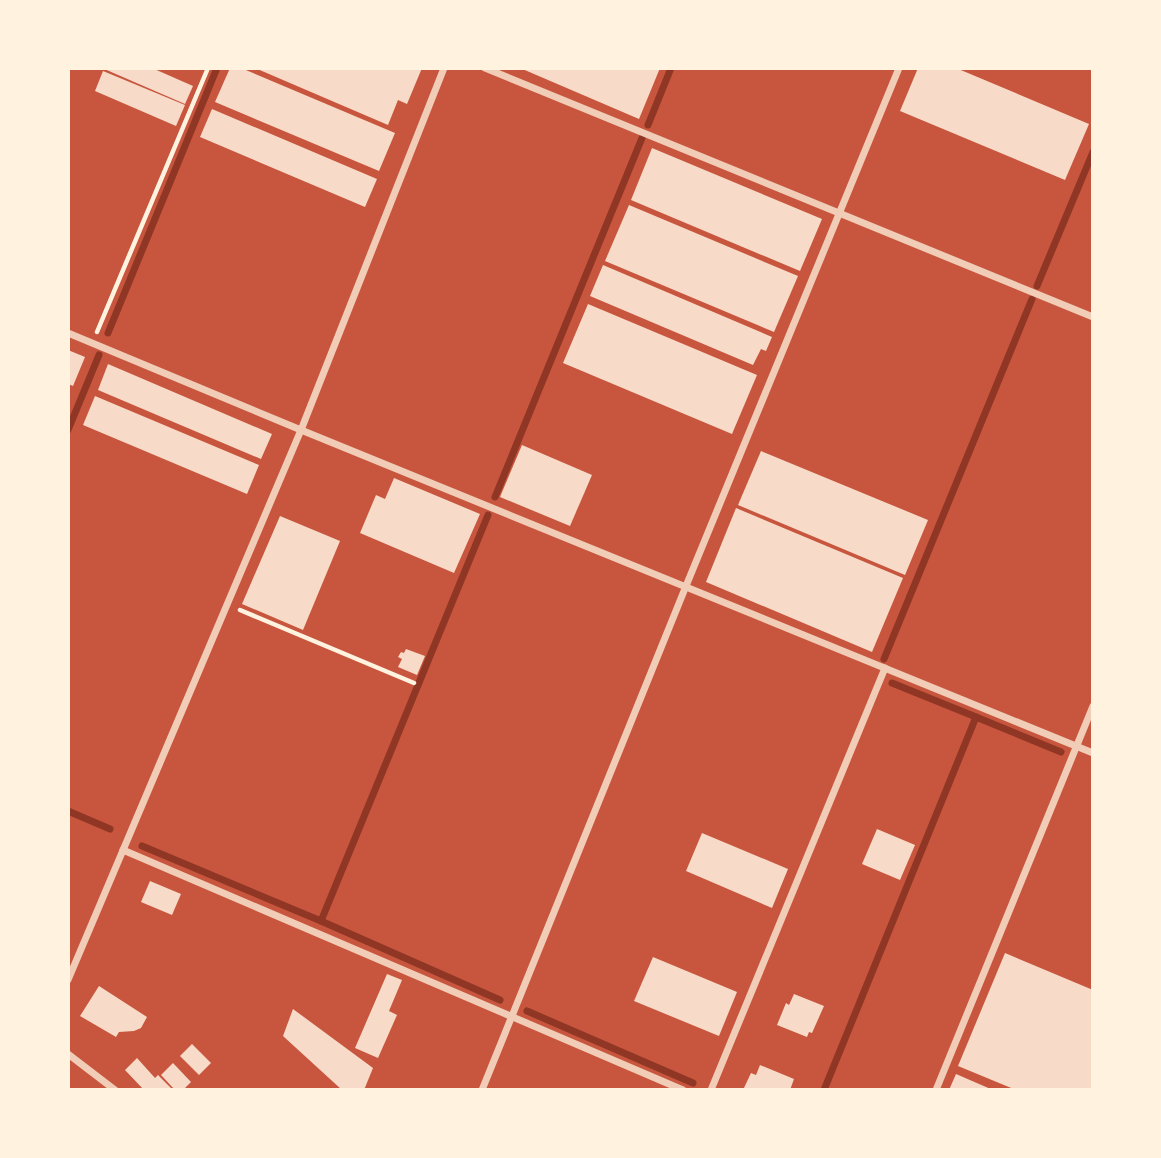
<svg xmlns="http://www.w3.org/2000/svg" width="1161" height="1158" viewBox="0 0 1161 1158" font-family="'Exo 2',sans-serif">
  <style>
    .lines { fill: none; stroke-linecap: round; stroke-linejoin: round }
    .stream { stroke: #8f3625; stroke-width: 7 }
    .building { fill: #f7dbc8 }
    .path { stroke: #fff3e0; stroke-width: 4.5 }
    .minor { stroke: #f1ccb7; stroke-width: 7 }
  </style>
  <rect width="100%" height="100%" fill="#c8553d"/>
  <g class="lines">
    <!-- stream -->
    <g class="stream">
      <path d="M 648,125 L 671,68"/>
      <path d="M 1037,286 L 1093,152"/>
      <path d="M 108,333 L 217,68"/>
      <path d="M 68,430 L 99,355"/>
      <path d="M 495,497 L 642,138"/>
      <path d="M 884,659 L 1032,299"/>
      <path d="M 976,717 L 1061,752"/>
      <path d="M 68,811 L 110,829"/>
      <path d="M 142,846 L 321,921 L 500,1000"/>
      <path d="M 321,921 L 488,515"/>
      <path d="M 527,1011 L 693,1083"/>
      <path d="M 824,1090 L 976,717 L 892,683"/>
    </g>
  </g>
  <!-- building -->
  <g class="building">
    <path d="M 102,68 L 152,68 L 193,86 L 185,104 Z"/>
    <path d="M 230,68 L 241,68 L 395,133 L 379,171 L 215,102 Z"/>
    <path d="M 255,68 L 422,68 L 407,104 L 398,100 L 388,125 Z"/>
    <path d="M 520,68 L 660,68 L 639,119 Z"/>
    <path d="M 918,68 L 956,68 L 1089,124 L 1065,180 L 900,111 Z"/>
    <path d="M 103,71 L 185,105 L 176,126 L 95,91 Z"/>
    <path d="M 212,109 L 377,179 L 365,207 L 200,137 Z"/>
    <path d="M 652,148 L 822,219 L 800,271 L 631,200 Z"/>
    <path d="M 629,205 L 798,276 L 774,332 L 605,261 Z"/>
    <path d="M 603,265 L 772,337 L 766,351 L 761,349 L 753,365 L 590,296 Z"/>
    <path d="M 588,304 L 757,375 L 732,434 L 563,363 Z"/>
    <path d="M 68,350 L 85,357 L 73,386 L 68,384 Z"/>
    <path d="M 108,364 L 272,434 L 261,459 L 98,390 Z"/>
    <path d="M 95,396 L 259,465 L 247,494 L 83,425 Z"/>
    <path d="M 522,445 L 592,475 L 570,526 L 500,497 Z"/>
    <path d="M 761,451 L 928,520 L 905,575 L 738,505 Z"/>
    <path d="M 394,478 L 480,514 L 454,573 L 360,533 L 376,495 L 385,499 Z"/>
    <path d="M 736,508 L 903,578 L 872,652 L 706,582 Z"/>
    <path d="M 280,516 L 340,541 L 303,630 L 242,604 Z"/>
    <path d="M 406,649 L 425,656 L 417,675 L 398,667 L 402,659 L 398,657 L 401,652 L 404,653 Z"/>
    <path d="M 877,829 L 915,845 L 900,880 L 862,864 Z"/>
    <path d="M 702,833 L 788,869 L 772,908 L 686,871 Z"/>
    <path d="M 150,881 L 181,894 L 172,915 L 141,902 Z"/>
    <path d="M 1005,953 L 1093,990 L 1093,1090 L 1016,1090 L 958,1066 Z"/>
    <path d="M 653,957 L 737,992 L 719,1036 L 634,1001 Z"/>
    <path d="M 387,974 L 402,980 L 389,1011 L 397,1015 L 378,1058 L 355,1048 Z"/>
    <path d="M 99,986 L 147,1017 L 141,1028 L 134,1031 L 119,1032 L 116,1037 L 80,1016 Z"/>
    <path d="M 794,994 L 824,1006 L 812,1033 L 809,1032 L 807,1037 L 777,1025 L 786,1003 L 789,1005 Z"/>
    <path d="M 293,1009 L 373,1068 L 364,1090 L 342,1090 L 283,1036 Z"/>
    <path d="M 192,1044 L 211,1063 L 199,1075 L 180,1056 Z"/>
    <path d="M 137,1058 L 155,1078 L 158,1075 L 173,1090 L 144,1090 L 125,1070 Z"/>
    <path d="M 173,1063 L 191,1082 L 183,1090 L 175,1090 L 161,1075 Z"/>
    <path d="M 760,1065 L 794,1079 L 790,1090 L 743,1090 L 751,1073 L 756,1075 Z"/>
    <path d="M 956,1074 L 993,1090 L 949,1090 Z"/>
  </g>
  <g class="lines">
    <!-- path -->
    <g class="path">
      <path d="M 97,332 L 208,68"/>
      <path d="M 240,610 L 414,683"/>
    </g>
    <!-- minor -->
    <g class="minor">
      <path d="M 485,68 L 1093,317"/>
      <path d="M 68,333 L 301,430 L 1093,753"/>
      <path d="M 123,850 L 683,1090"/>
      <path d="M 68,980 L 301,430 L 444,68"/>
      <path d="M 68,1054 L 115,1090"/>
      <path d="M 482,1090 L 686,586 L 899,68"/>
      <path d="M 711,1090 L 885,668"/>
      <path d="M 936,1090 L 1093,706"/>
    </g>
  </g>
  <!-- border -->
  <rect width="1161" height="1158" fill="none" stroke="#fff3e0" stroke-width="140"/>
</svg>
